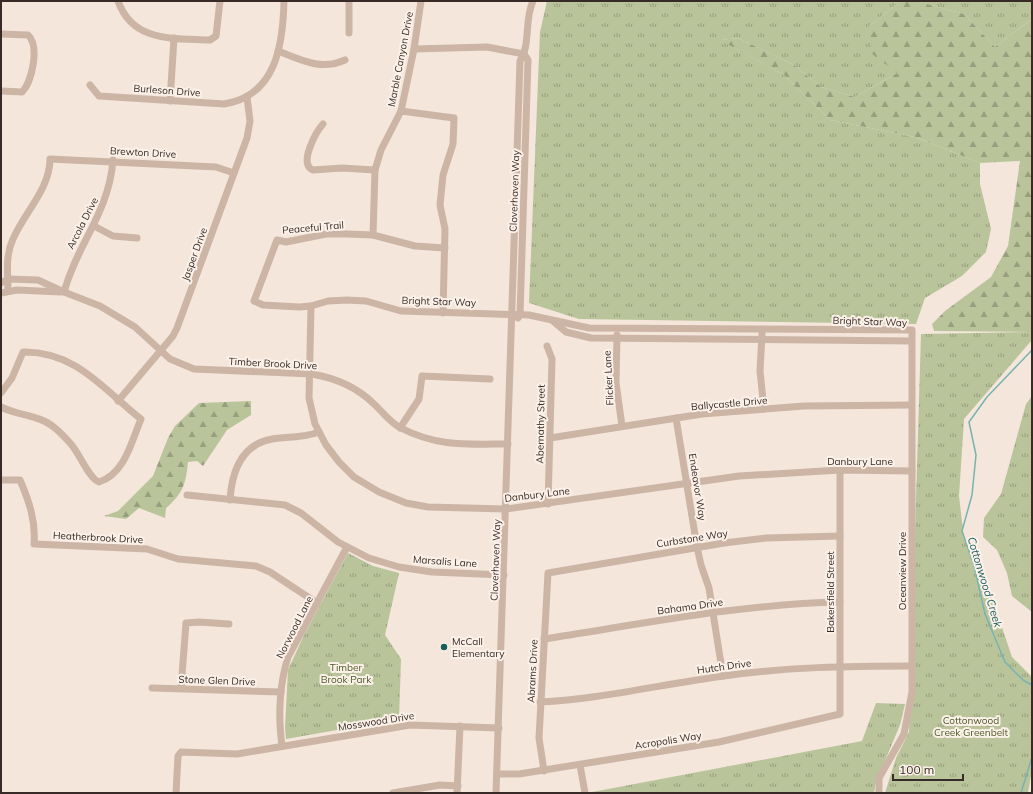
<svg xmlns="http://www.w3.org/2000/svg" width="1033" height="794" viewBox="0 0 1033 794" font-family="Mulish,sans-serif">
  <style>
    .grass { fill: url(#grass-tufts) }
    .forest { fill: url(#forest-firs) }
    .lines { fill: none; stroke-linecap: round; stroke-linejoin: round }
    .stream { stroke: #78b3b1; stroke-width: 1.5 }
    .minor { stroke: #cdb5a6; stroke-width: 7 }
    .poi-dot { fill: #1a5d5d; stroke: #fbf1e8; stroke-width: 1.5 }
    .labels { text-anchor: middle; stroke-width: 4; stroke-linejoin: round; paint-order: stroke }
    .street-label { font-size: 10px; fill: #382b27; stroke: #fbf1e8 }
    .poi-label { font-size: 10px; fill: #382b27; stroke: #fbf1e8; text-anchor: start }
    .park-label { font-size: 10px; fill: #4b5929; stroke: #fbf1e8 }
    .water-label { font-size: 11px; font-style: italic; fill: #1a5d5d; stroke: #fbf1e8 }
  </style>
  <defs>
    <pattern id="grass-tufts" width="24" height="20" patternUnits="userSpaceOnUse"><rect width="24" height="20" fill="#b9c49a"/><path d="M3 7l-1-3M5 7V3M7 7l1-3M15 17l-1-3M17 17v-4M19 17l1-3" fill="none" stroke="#979f7e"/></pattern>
    <pattern id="forest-firs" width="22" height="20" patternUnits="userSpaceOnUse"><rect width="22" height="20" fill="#b9c49a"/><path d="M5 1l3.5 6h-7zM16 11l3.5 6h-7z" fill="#979f7e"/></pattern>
  </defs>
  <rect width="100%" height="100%" fill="#f4e6db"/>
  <!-- grass -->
  <g class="grass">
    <path d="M 547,1 L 901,1 L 869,26 L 897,73 L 855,97 L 821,87 L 794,65 L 738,38 L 721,40 L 784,75 L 830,120 L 915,137 L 980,163 L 980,184 L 991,229 L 986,252 L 962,276 L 925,298 L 916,324 L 579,319 L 529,303 L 540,32 Z"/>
    <path d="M 916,1 L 1032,1 L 1032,19 L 995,47 L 964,14 Z"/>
    <path d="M 1032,332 L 1032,340 L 964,419 L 959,496 L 964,539 L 987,583 L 1012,657 L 1032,677 L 1032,770 L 1028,793 L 885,793 L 896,758 L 909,732 L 921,334 Z"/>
    <path d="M 1032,396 L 1032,612 L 1012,596 L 1007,573 L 997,550 L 983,537 L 984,518 L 1001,494 L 1026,404 Z"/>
    <path d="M 348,553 L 373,566 L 399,573 L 385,635 L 401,659 L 399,719 L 286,739 L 285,728 L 288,670 L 304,635 Z"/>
    <path d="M 876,703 L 905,704 L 900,725 L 876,782 L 874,793 L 587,793 L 862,741 Z"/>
  </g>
  <!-- forest -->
  <g class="forest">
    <path d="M 901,1 L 920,2 L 964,14 L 995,47 L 1032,19 L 1032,332 L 934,331 L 932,324 L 945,311 L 991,277 L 1008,246 L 1020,161 L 980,163 L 915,137 L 830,120 L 784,75 L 720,40 L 738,38 L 794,65 L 821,87 L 855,97 L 897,73 L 872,54 L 869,26 Z"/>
    <path d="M 251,401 L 251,415 L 227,430 L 203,466 L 197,461 L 188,462 C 186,483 183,494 166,508 L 165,518 L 139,508 L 126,519 L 104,516 L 118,511 L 153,476 L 168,438 L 175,426 L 199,403 Z"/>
  </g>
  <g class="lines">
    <!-- stream -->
    <g class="stream">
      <path d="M 1032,350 L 987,397 L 969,422 L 976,455 L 972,495 L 962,531 L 974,565 L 985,614 L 1005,662 L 1023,680 L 1032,685"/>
      <path d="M 1021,793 L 1032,757"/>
    </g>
    <!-- minor -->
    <g class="minor">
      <path d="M 118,1 C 133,43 174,38 210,40 L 216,36 L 220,1"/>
      <path d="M 349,33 L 349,1"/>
      <path d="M 1,34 L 28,35 C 40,46 32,82 22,92 L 1,91"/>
      <path d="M 414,49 L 487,47 L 524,54"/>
      <path d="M 278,51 C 301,60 321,71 345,60"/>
      <path d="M 90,85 L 99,96 L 224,104 C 276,96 283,45 284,1"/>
      <path d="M 170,101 L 174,38"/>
      <path d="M 401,111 L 454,118 L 453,144 L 443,175 L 440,205 L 445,229 L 443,313"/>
      <path d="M 323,124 C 316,132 298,164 313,170 L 342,168 L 375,170"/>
      <path d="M 94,226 L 113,236 L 137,238"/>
      <path d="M 373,235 L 375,170 L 381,150 L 401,111 L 414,49 L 421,1"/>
      <path d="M 445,248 L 415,246 L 373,235 L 347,234 L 326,234 L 286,242 L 277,240 L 254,301 L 263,305 L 299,307 L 311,306 L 328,301 L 347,300 L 366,301 L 401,311 L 529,315 L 589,328 L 912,330 L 912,692 L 904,734 L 879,778 L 879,793"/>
      <path d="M 1,283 L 8,279 L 38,280 L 64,292 L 100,306 L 135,327 L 170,359 L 194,369 L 312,374 C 335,378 357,387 374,404 C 383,412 390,423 401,428 C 437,447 468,444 508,444"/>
      <path d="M 8,291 C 8,273 5,256 13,239 C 24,213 50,189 50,159 L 216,167 L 234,173"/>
      <path d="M 64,292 C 77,244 109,213 113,160"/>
      <path d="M 1,293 L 17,290 L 60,292"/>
      <path d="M 311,306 L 309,398 L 315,424 L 326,445 L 339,462 L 354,477 L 379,492 L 406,503 L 428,507 L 506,509 L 739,476 L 840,470 L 912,471"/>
      <path d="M 518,318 L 520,315 L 528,60 L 524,54"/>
      <path d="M 553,321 L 566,332 L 591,338 L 911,341"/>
      <path d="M 762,334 L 760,371 L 764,409"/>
      <path d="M 617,335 L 616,383 L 622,426"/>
      <path d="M 547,346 L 552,359 L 548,504"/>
      <path d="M 1,393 L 12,378 L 23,352 C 76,351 104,390 141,419 C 132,440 125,474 99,482 C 89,479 79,452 70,443 C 61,433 51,422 36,418 C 24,414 13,413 1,407"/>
      <path d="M 118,401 L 173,336 L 177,328 L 247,138 L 250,121 L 247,97"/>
      <path d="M 676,418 L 697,547 L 701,565 L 709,588 L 723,676"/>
      <path d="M 400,428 L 419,399 L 422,376 L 490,379"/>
      <path d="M 550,438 L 702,414 L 804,406 L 911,405"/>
      <path d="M 1,480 L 20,480 C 29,501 36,521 34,544 L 147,549 L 178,559 L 256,566 L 270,572 L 317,603"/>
      <path d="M 187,495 L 285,505 L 301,513 L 338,542 L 369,558 L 399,567 L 432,572 L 504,575"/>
      <path d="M 230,500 C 232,468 244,440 280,438 C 294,437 305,437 319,432"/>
      <path d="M 544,639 C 642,624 741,604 840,602"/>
      <path d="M 152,688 L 281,692"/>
      <path d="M 181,688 L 186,623 L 199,622 L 229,624"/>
      <path d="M 540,702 C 602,699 662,684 724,676 C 787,667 849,666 912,666"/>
      <path d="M 282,746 C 278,716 279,686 288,657 L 347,547"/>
      <path d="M 580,765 L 585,793"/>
      <path d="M 544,771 L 539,738 L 548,573 L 724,543 L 766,538 L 840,536"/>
      <path d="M 497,774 L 519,774 L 719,742 L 840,714 L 840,470"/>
      <path d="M 176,793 L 178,756 L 181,752 L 237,754 L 410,725 L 499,728"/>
      <path d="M 393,793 L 440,785 L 458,786"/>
      <path d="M 457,793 L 460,726"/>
      <path d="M 496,793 L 520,61 C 531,44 524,20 533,1"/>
    </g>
  </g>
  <!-- markers -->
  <circle class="poi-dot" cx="444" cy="647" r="4"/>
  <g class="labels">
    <!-- street labels -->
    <g class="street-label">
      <text transform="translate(400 59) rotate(-79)" y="4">Marble Canyon Drive</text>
      <text transform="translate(167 90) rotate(4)" y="4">Burleson Drive</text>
      <text transform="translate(143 152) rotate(3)" y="4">Brewton Drive</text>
      <text transform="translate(514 191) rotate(-88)" y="4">Cloverhaven Way</text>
      <text transform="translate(82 223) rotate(-63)" y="4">Arcola Drive</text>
      <text transform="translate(313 227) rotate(-5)" y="4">Peaceful Trail</text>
      <text transform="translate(194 254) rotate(-70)" y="4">Jasper Drive</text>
      <text transform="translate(439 301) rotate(2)" y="4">Bright Star Way</text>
      <text transform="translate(870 321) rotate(2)" y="4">Bright Star Way</text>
      <text transform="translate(273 363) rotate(3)" y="4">Timber Brook Drive</text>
      <text transform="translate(608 378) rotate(-93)" y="4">Flicker Lane</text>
      <text transform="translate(729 403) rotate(-5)" y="4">Ballycastle Drive</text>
      <text transform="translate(540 424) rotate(-89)" y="4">Abernathy Street</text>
      <text x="860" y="465">Danbury Lane</text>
      <text transform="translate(698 487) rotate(81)" y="4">Endeavor Way</text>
      <text transform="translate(537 494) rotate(-7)" y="4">Danbury Lane</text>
      <text transform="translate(98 537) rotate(3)" y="4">Heatherbrook Drive</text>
      <text transform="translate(692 538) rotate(-9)" y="4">Curbstone Way</text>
      <text transform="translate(495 560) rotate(-88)" y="4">Cloverhaven Way</text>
      <text transform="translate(445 561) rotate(4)" y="4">Marsalis Lane</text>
      <text transform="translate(902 571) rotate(-90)" y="4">Oceanview Drive</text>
      <text transform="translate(830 592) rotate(-90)" y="4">Bakersfield Street</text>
      <text transform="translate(690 606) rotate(-8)" y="4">Bahama Drive</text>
      <text transform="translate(294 627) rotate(-63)" y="4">Norwood Lane</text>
      <text transform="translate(724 666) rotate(-8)" y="4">Hutch Drive</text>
      <text transform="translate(532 671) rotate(-87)" y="4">Abrams Drive</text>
      <text transform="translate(217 680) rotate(2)" y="4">Stone Glen Drive</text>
      <text transform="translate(376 721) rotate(-9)" y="4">Mosswood Drive</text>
      <text transform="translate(668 740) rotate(-9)" y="4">Acropolis Way</text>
    </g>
    <!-- poi labels -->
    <g class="poi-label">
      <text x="452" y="645">McCall<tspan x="452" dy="12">Elementary</tspan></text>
    </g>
    <!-- park labels -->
    <g class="park-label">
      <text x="346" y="671">Timber<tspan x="346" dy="12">Brook Park</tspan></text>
      <text x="971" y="724">Cottonwood<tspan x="971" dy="12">Creek Greenbelt</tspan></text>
    </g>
    <!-- water labels -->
    <g class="water-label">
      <text transform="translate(985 582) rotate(73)" y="4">Cottonwood Creek</text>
    </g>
  </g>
  <!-- border -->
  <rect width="1033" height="794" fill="none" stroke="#382b27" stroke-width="4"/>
  <!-- scale -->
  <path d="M893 774v6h70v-6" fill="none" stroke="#382b27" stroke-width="2"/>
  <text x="899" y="774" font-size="12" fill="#382b27" stroke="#fbf1e8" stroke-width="3" paint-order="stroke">100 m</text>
</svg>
